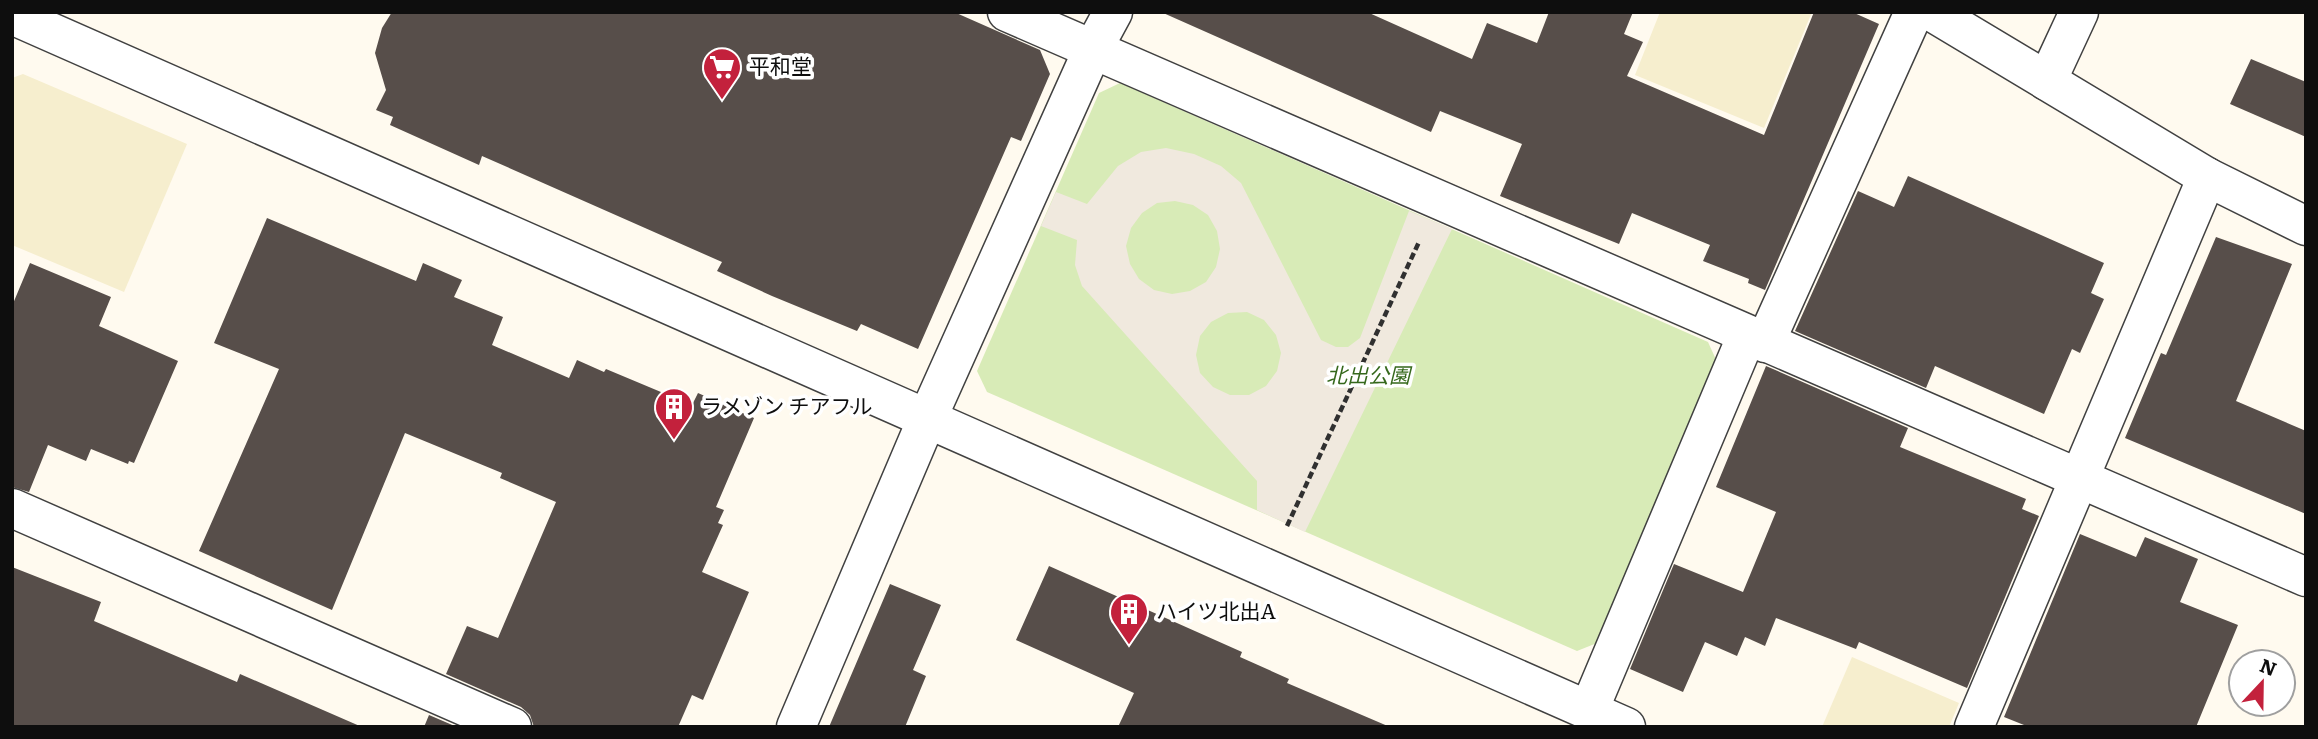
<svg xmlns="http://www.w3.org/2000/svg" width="2318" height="739" viewBox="0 0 2318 739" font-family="Literata,'Noto Sans JP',serif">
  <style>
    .farmland { fill: #f6eece }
    .green { fill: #d8ebb7 }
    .plaza { fill: #f0e9de; fill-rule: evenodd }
    .building { fill: #574e4a }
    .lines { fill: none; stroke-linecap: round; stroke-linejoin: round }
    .minor-casing { stroke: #414141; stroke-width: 41 }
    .path { stroke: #303030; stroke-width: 4.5; stroke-dasharray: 7 3.5; stroke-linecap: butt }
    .minor { stroke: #fff; stroke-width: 38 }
    .labels { text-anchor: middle; stroke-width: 7; stroke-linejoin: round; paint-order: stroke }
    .poi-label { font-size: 21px; fill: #0e0e0e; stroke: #fff; text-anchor: start }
    .park-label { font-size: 21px; font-style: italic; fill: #35681c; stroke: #fff }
  </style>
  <rect width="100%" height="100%" fill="#fffaef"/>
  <!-- farmland -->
  <g class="farmland">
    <path d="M 1660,12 L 1812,12 L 1764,128 L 1635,75 Z"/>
    <path d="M 23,74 L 187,144 L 124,292 L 12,245 L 12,78 Z"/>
    <path d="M 1852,657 L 1959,703 L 1949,727 L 1822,727 Z"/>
  </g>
  <!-- green -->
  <path class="green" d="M 1120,83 L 1708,342 L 1718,364 L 1597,643 L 1577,651 L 987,392 L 977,371 L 1099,93 Z"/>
  <!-- plaza -->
  <path class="plaza" d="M 1166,148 L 1194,154 L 1221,166 L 1241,183 L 1321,340 L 1336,347 L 1348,347 L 1360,338 L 1409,211 L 1452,229 L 1305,532 L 1257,510 L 1257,481 L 1082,286 L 1075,265 L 1077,240 L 1041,226 L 1056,192 L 1087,204 L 1118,166 L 1141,152 ZM 1175,201 L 1193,205 L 1208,215 L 1217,231 L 1220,249 L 1216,267 L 1206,282 L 1190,291 L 1172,294 L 1154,290 L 1139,279 L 1130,264 L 1126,246 L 1131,228 L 1142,213 L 1157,203 ZM 1228,313 L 1247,312 L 1264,320 L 1276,335 L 1281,353 L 1277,371 L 1266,386 L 1249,395 L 1230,395 L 1213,387 L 1200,373 L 1196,355 L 1200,336 L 1211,322 Z"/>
  <!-- building -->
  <g class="building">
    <path d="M 392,12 L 954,12 L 1040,50 L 1050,74 L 1021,141 L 1011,137 L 918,349 L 861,324 L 857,331 L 772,296 L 717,271 L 722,262 L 482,156 L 479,165 L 390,125 L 393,117 L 376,110 L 386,90 L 375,53 L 382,28 Z"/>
    <path d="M 1161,12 L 1367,12 L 1472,59 L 1487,23 L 1537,43 L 1549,12 L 1633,12 L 1624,34 L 1643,42 L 1627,76 L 1764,135 L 1814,12 L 1852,12 L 1879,24 L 1765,290 L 1748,283 L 1749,279 L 1703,261 L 1710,245 L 1632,213 L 1619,244 L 1500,196 L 1522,144 L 1440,111 L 1431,132 Z"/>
    <path d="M 2251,59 L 2306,82 L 2306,137 L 2230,104 Z"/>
    <path d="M 1908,176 L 2104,263 L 2091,293 L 2104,299 L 2080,353 L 2072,349 L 2044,414 L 1935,366 L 1926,388 L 1795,331 L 1858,191 L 1894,207 Z"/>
    <path d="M 267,218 L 416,281 L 423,263 L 462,280 L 454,297 L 503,317 L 492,345 L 569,378 L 577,360 L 604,372 L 606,369 L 692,405 L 698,393 L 754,418 L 716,507 L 724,510 L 718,523 L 723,525 L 702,572 L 749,592 L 703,700 L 692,695 L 678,727 L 534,727 L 530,715 L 521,707 L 446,674 L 467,626 L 498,638 L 556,502 L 500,478 L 502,473 L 405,433 L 332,610 L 199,551 L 279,369 L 214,343 Z"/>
    <path d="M 2216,237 L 2292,264 L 2236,401 L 2306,431 L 2306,514 L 2125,438 L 2161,353 L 2166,355 Z"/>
    <path d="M 30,263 L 111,297 L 99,326 L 178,361 L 134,463 L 129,461 L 128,464 L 91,449 L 86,461 L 48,445 L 29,492 L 12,487 L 12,306 Z"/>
    <path d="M 1766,366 L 1908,428 L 1900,447 L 2026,499 L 2022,509 L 2039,516 L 1967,688 L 1859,642 L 1856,649 L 1776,618 L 1765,646 L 1745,637 L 1737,656 L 1705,642 L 1683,692 L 1630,669 L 1674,564 L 1743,592 L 1776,512 L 1716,487 Z"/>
    <path d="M 2080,534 L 2136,557 L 2145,537 L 2198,559 L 2180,602 L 2238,625 L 2196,727 L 2029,727 L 2004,717 Z"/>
    <path d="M 1049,566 L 1242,652 L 1240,657 L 1289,679 L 1287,683 L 1390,727 L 1118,727 L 1134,693 L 1016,640 Z"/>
    <path d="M 12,567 L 101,602 L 94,621 L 237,682 L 240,674 L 362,727 L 12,727 Z"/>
    <path d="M 890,584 L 941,605 L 913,670 L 926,676 L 905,727 L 829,727 Z"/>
    <path d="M 429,715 L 457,727 L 424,727 Z"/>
  </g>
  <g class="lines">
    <defs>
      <g id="minor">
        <path d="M 1007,12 L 2306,577"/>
        <path d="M 1932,12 L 2207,177 L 2306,226"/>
        <path d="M 12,15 L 1626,727"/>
        <path d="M 2047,81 L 2079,12"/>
        <path d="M 1765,343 L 1914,12"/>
        <path d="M 12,508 L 512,727"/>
        <path d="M 1589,710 L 1747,335"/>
        <path d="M 796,727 L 927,419 L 1093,49 L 1113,12"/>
        <path d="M 1974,727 L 2207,177"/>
      </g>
    </defs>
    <!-- minor casing -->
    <use href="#minor" class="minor-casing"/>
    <!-- path -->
    <path class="path" d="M 1287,526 L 1419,242"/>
    <!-- minor -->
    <use href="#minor" class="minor"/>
  </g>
  <!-- icons -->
  <defs>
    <symbol id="supermarket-pin" viewBox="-11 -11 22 30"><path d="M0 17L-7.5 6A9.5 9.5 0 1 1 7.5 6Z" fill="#c3213c" stroke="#fff"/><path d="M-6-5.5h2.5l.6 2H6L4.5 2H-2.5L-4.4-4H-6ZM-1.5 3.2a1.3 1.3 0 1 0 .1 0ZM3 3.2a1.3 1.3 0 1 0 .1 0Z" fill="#fff"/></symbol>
    <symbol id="building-pin" viewBox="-11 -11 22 30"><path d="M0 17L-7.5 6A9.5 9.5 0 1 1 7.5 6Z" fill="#c3213c" stroke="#fff"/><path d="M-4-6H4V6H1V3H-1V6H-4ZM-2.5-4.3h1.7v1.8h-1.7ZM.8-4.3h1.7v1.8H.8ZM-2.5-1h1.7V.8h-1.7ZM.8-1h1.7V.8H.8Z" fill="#fff"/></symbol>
  </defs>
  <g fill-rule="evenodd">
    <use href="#supermarket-pin" x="700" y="45" width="44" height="60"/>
    <use href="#building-pin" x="652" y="385" width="44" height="60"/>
    <use href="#building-pin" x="1107" y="590" width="44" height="60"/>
  </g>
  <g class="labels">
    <!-- poi labels -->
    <g class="poi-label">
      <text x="749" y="74">平和堂</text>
      <text x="701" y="414">ラメゾン チアフル</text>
      <text x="1156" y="619">ハイツ北出A</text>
    </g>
    <!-- park labels -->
    <g class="park-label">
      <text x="1368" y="383">北出公園</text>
    </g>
  </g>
  <!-- border -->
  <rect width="2318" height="739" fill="none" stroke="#0e0e0e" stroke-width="28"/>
  <!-- north arrow -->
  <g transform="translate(2262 683) rotate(22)"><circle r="33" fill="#ffffff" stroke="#9f9f9f" stroke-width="2"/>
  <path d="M0-5L12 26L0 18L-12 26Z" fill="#c3213c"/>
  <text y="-10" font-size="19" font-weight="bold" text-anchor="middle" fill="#0e0e0e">N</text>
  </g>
</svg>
